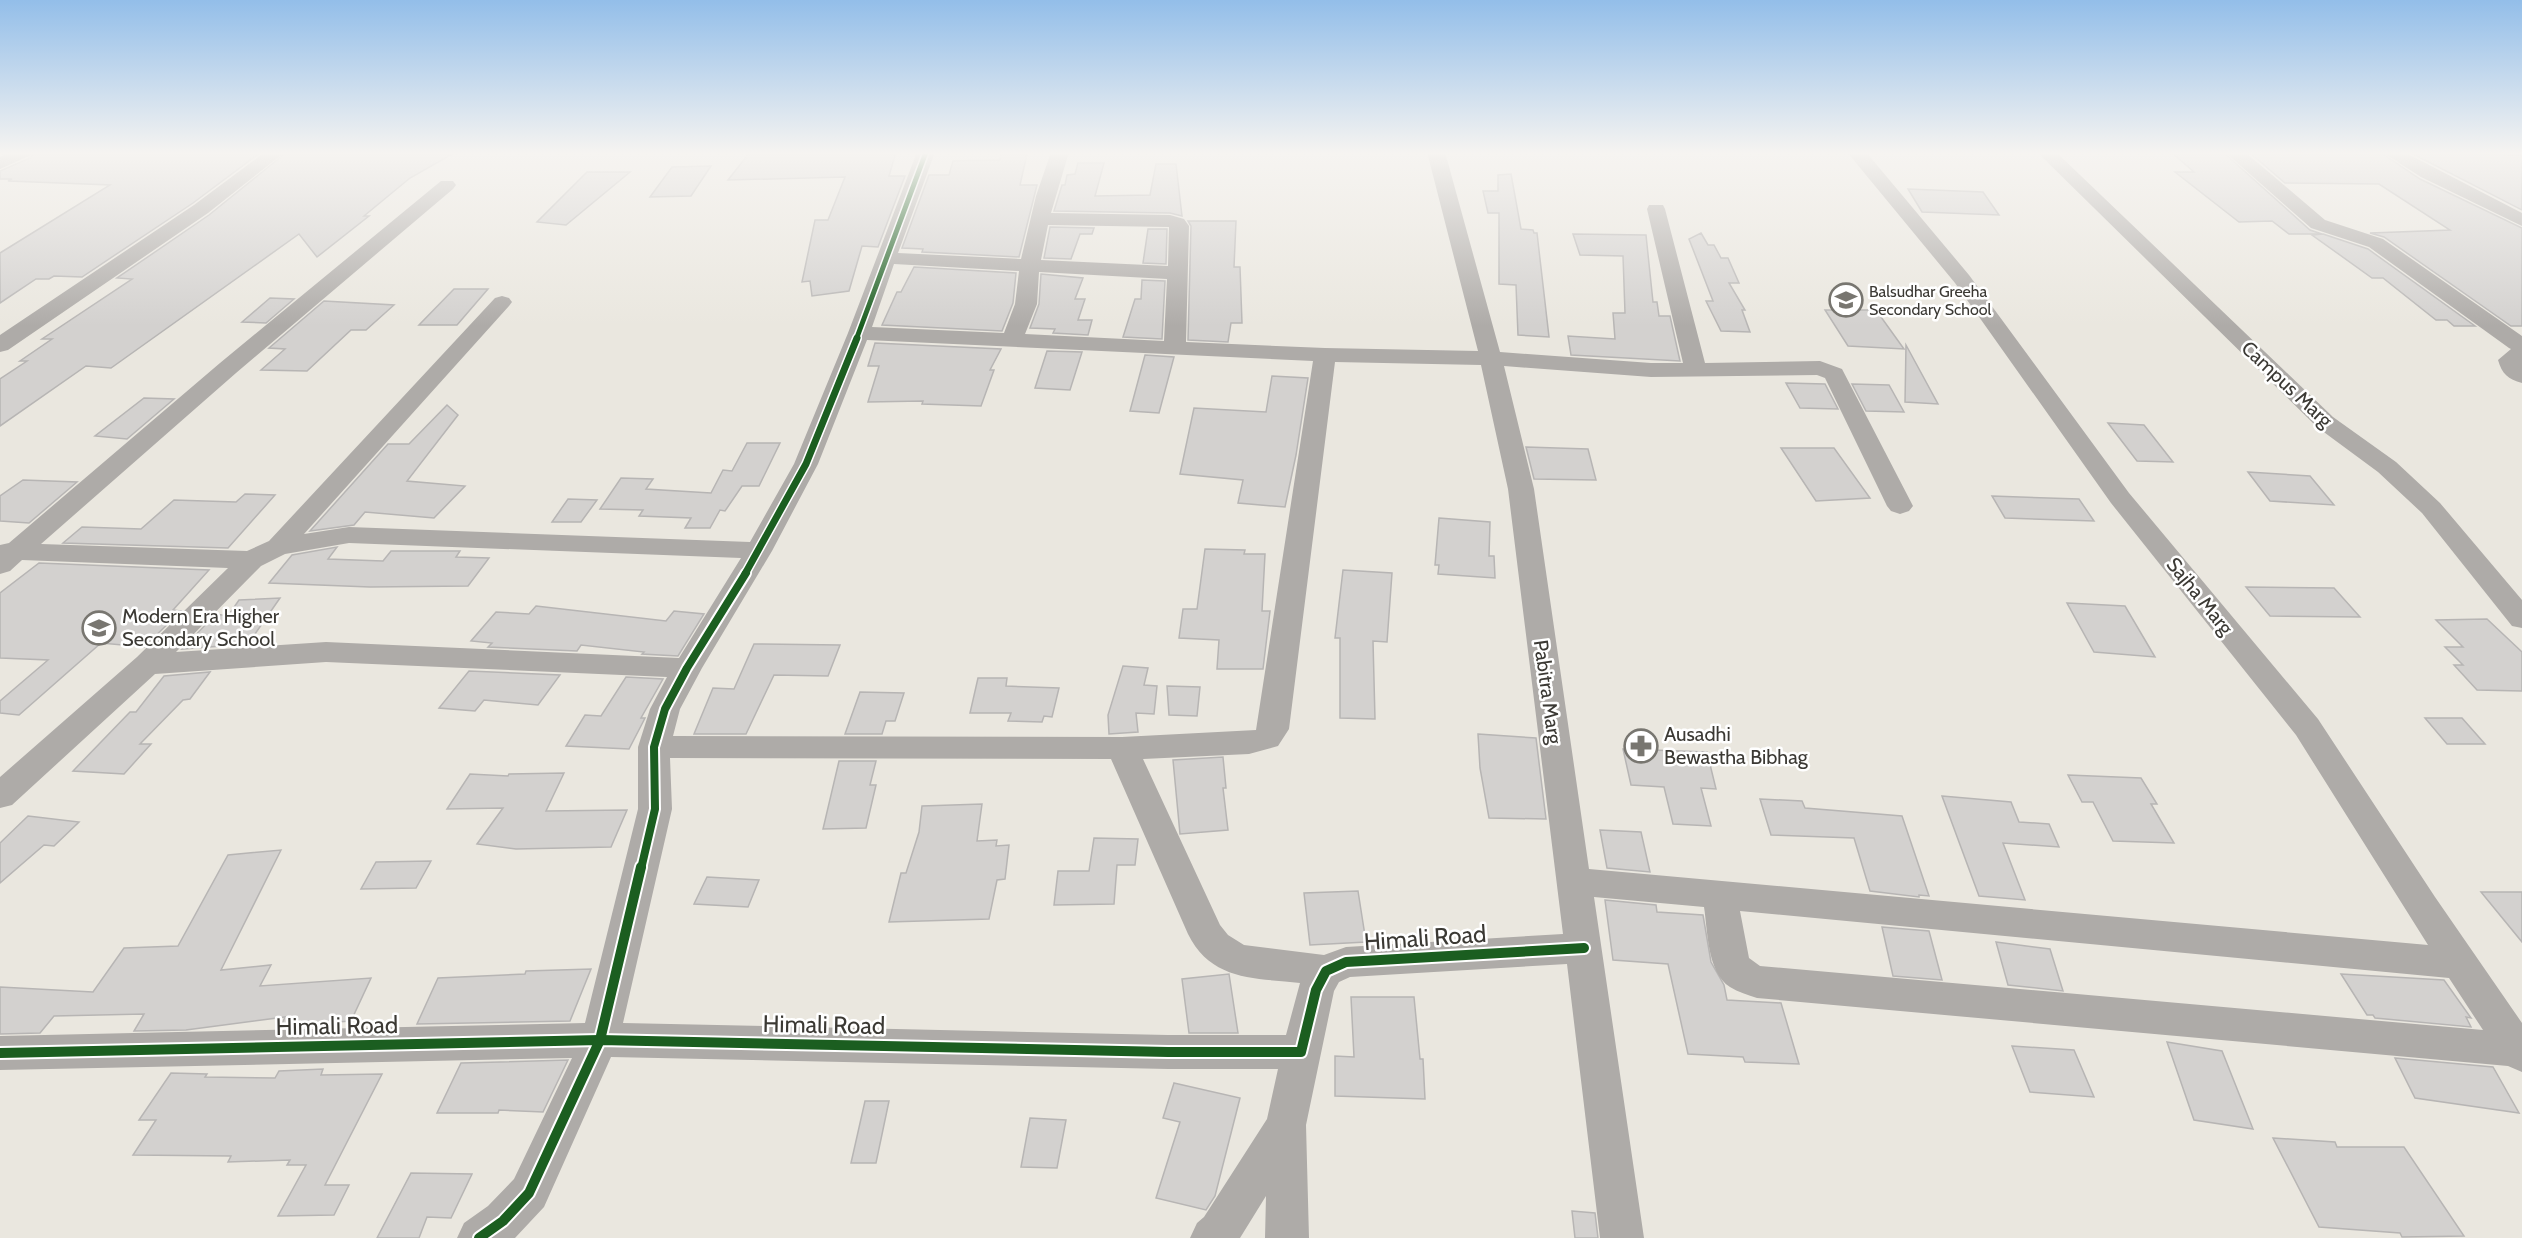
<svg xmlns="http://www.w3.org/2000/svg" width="2522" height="1238" viewBox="0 0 2522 1238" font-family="Cabin,sans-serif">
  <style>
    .building { fill: #d3d1cf; stroke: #b7b5b4; stroke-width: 1.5 }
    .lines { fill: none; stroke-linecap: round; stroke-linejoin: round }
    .minor { fill: #aeaba8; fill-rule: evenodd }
    .cycleway-far3-casing { stroke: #fff; stroke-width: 8 }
    .cycleway-far2-casing { stroke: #fff; stroke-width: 10 }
    .cycleway-far1-casing { stroke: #fff; stroke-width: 12 }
    .cycleway-casing { stroke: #fff; stroke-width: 14 }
    .cycleway-far3 { stroke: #1b5e20; stroke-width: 5 }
    .cycleway-far2 { stroke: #1b5e20; stroke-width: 7 }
    .cycleway-far1 { stroke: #1b5e20; stroke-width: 8 }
    .cycleway { stroke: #1b5e20; stroke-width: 10 }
    .labels { text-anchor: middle; stroke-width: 5; stroke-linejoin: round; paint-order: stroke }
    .far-poi-label { font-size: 16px; fill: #3b3934; stroke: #fff; text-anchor: start }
    .street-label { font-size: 20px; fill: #3b3934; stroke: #fff }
    .poi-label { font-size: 20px; fill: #3b3934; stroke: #fff; text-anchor: start }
    .near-street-label { font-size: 24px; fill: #3b3934; stroke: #fff }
  </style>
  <rect width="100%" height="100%" fill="#eae7df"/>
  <!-- building -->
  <g class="building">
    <path d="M 34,152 L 123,153 L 261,152 L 193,203 L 82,277 L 54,276 L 49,279 L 36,279 L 0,303 L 0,253 L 110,185 L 8,181 L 12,179 L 0,179 L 0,171 L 30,158 Z"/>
    <path d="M 287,152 L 456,152 L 410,178 L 364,216 L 369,216 L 317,257 L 299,234 L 111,368 L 86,366 L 0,426 L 0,379 L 27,361 L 20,361 L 52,339 L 42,339 L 132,279 L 117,278 L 209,215 Z"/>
    <path d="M 750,152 L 896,152 L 889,176 L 905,176 L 878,247 L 862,246 L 849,291 L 812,296 L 810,281 L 802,282 L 815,220 L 828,220 L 845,177 L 728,180 Z"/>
    <path d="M 2171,152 L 2223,152 L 2310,230 L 2322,234 L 2289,234 L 2272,221 L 2239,222 L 2175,172 L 2194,172 Z"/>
    <path d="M 2249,152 L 2380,152 L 2420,179 L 2522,228 L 2522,326 L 2511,326 L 2384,237 L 2370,233 L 2450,230 L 2379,184 L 2285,183 Z"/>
    <path d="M 2411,153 L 2522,155 L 2522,210 Z"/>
    <path d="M 1001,154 L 1027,154 L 1020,185 L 1037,185 L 1019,257 L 922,252 L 923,249 L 902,248 L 929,175 L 949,175 L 953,161 L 1000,160 Z"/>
    <path d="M 1078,163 L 1104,163 L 1095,196 L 1150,195 L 1156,164 L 1176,164 L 1182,216 L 1170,213 L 1054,211 L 1062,185 L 1065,185 L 1067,175 L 1075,174 Z"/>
    <path d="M 711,166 L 691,196 L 650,197 L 672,167 Z"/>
    <path d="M 587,172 L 630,172 L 566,225 L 537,222 Z"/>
    <path d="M 1511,174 L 1521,229 L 1533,230 L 1534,233 L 1537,233 L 1549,337 L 1518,335 L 1516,285 L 1499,284 L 1499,213 L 1488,213 L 1483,191 L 1498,191 L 1498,175 Z"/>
    <path d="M 1908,189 L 1983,192 L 1999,215 L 1922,212 Z"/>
    <path d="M 1188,221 L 1236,221 L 1234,267 L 1240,267 L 1242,323 L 1231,323 L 1228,342 L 1188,340 L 1191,226 Z"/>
    <path d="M 1050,227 L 1094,228 L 1092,234 L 1080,234 L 1071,259 L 1044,258 Z"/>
    <path d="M 1148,229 L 1167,229 L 1166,264 L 1143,263 Z"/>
    <path d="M 1701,233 L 1708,245 L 1714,245 L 1721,258 L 1728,258 L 1739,283 L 1729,283 L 1745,310 L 1742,310 L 1750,332 L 1721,331 L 1706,301 L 1713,301 L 1689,239 Z"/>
    <path d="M 1573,234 L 1646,235 L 1653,302 L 1657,302 L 1659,316 L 1670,316 L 1680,361 L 1571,355 L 1568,336 L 1615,339 L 1613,313 L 1625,313 L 1623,256 L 1580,255 Z"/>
    <path d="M 2323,234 L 2368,249 L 2475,326 L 2454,326 L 2447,320 L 2436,320 L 2383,278 L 2372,278 L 2312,235 Z"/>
    <path d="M 914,267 L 1016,273 L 1013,303 L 1002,331 L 882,325 L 897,292 L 901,292 Z"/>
    <path d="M 1041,274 L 1083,278 L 1075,299 L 1085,299 L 1078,320 L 1092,320 L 1088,335 L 1053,333 L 1055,329 L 1030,328 L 1039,304 Z"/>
    <path d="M 1142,280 L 1165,281 L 1162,339 L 1123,337 L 1135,299 L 1141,299 Z"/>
    <path d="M 454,289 L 488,289 L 457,325 L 419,325 Z"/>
    <path d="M 270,298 L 294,299 L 266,323 L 242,322 Z"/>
    <path d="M 324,301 L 394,305 L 366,330 L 351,330 L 307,371 L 261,370 L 285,349 L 269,348 Z"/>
    <path d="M 1825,310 L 1876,310 L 1904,349 L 1848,346 Z"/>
    <path d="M 875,343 L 1001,349 L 990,370 L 994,370 L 981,406 L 922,404 L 923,401 L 868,402 L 879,366 L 868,366 Z"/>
    <path d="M 1906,345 L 1938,404 L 1905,402 Z"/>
    <path d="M 1047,351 L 1082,352 L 1070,390 L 1035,388 Z"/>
    <path d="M 1145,355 L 1174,357 L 1159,413 L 1130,411 Z"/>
    <path d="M 1272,376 L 1308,378 L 1296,455 L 1285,507 L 1238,503 L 1243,480 L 1180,474 L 1194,408 L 1266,412 Z"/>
    <path d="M 1786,383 L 1825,384 L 1838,409 L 1800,408 Z"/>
    <path d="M 1852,384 L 1889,385 L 1904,412 L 1866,411 Z"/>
    <path d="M 144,398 L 174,399 L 127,439 L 95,436 Z"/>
    <path d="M 447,405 L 458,415 L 407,481 L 465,486 L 434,518 L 365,512 L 354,525 L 310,531 L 388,444 L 409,444 Z"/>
    <path d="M 2108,423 L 2144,425 L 2173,462 L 2137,461 Z"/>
    <path d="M 747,443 L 780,443 L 759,486 L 742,486 L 725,511 L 720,510 L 710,528 L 685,528 L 691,518 L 639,516 L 643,510 L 600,509 L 621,478 L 653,479 L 646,489 L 711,493 L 723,470 L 732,471 Z"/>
    <path d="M 1526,447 L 1588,449 L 1596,480 L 1534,479 Z"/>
    <path d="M 1781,448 L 1834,448 L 1870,498 L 1816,501 Z"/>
    <path d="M 2248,472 L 2310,476 L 2334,505 L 2270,501 Z"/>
    <path d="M 23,480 L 77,482 L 29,523 L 0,521 L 0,496 Z"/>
    <path d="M 245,494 L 275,495 L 228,548 L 63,543 L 82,527 L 141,529 L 174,500 L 236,502 Z"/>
    <path d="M 1992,496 L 2079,499 L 2094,521 L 2005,518 Z"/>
    <path d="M 568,499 L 597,500 L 581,522 L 552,522 Z"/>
    <path d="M 1439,518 L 1490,522 L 1489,556 L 1494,556 L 1495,578 L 1438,574 L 1439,565 L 1435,565 Z"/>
    <path d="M 337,547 L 328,559 L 383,561 L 391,551 L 460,551 L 456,557 L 489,558 L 468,586 L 370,587 L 269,583 L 292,555 Z"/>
    <path d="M 1205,549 L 1245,550 L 1244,554 L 1265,554 L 1262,611 L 1270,611 L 1263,669 L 1217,669 L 1219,640 L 1179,638 L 1183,609 L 1197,609 Z"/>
    <path d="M 39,563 L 209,570 L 173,610 L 181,611 L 144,647 L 101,643 L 19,715 L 0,713 L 0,701 L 48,660 L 0,658 L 0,593 Z"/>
    <path d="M 1343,570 L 1392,573 L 1387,642 L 1373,641 L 1375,719 L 1340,718 L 1340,638 L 1335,638 Z"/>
    <path d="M 2246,587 L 2334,588 L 2360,617 L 2270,616 Z"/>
    <path d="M 280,598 L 248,644 L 182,649 L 216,614 L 228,616 L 239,600 Z"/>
    <path d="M 2067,603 L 2125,606 L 2155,657 L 2094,652 Z"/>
    <path d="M 536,606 L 666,621 L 674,611 L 704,614 L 678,656 L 642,654 L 644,652 L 581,645 L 577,651 L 488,647 L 492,643 L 471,641 L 496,612 L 529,614 Z"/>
    <path d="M 2487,619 L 2522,652 L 2522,691 L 2477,690 L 2454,665 L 2463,665 L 2445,647 L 2463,647 L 2436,620 Z"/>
    <path d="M 754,644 L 840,645 L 828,676 L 774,675 L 746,734 L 694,734 L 713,688 L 734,689 Z"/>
    <path d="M 1123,666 L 1148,668 L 1144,685 L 1157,686 L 1154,714 L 1136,713 L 1138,732 L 1109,734 L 1108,715 Z"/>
    <path d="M 469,671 L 560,675 L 538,705 L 484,700 L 475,711 L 439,708 Z"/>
    <path d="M 210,672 L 190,699 L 183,700 L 140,744 L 151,744 L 124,774 L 73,771 L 130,712 L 136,712 L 164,676 Z"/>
    <path d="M 626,677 L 663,679 L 641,718 L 645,718 L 643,722 L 629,749 L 566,746 L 585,715 L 601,716 Z"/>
    <path d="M 978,678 L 1007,678 L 1006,686 L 1059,688 L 1052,717 L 1044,716 L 1042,722 L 1008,721 L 1011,713 L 970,713 Z"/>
    <path d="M 1167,686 L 1200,687 L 1197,716 L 1169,715 Z"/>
    <path d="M 860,692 L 904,693 L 895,721 L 886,721 L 882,734 L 845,734 Z"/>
    <path d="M 2425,718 L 2462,718 L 2485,744 L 2447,744 Z"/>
    <path d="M 1478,734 L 1536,738 L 1546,819 L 1489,818 L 1480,768 Z"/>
    <path d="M 1623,749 L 1707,752 L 1716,789 L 1701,788 L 1711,826 L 1673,824 L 1664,787 L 1631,785 Z"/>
    <path d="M 1223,757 L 1226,788 L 1223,788 L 1228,830 L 1180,834 L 1173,760 Z"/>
    <path d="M 839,761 L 876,761 L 870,785 L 876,785 L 866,828 L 823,829 Z"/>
    <path d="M 564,773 L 546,811 L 627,810 L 611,847 L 516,849 L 477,844 L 503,808 L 447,809 L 470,774 L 508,776 L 509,774 Z"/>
    <path d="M 2068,775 L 2141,778 L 2157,804 L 2151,804 L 2174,843 L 2113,841 L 2093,802 L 2082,802 Z"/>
    <path d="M 1942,796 L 2011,802 L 2019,822 L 2049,824 L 2059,847 L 2003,843 L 2025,900 L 1979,896 Z"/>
    <path d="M 1760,799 L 1802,801 L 1805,808 L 1902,816 L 1929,896 L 1919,895 L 1919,897 L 1870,891 L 1854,838 L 1771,835 Z"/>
    <path d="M 982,804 L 977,841 L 997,840 L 996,846 L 1009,845 L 1005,879 L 997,880 L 989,919 L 889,922 L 901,873 L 906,873 L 919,832 L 922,806 Z"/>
    <path d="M 28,816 L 79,822 L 54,846 L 44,845 L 0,883 L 0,843 Z"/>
    <path d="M 1600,830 L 1641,832 L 1650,872 L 1607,868 Z"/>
    <path d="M 1094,838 L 1138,839 L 1135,865 L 1117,865 L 1114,904 L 1054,905 L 1058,871 L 1089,871 Z"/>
    <path d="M 281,850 L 221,970 L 271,965 L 260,986 L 371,978 L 351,1021 L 281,1026 L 285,1017 L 186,1030 L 134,1031 L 144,1014 L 54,1016 L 40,1033 L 0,1034 L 0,987 L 93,992 L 124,948 L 178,946 L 228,855 Z"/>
    <path d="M 431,861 L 416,888 L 361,889 L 376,862 Z"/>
    <path d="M 707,877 L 759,880 L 748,907 L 694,904 Z"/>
    <path d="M 1358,891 L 1366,942 L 1310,945 L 1304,893 Z"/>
    <path d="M 2481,892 L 2522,892 L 2522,942 Z"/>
    <path d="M 1605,900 L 1656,905 L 1657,912 L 1703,915 L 1711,962 L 1724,985 L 1727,1000 L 1781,1003 L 1799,1064 L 1745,1062 L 1743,1057 L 1688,1054 L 1668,964 L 1613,960 Z"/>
    <path d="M 1882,927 L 1929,931 L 1942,980 L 1893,976 Z"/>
    <path d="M 1996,942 L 2050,949 L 2063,991 L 2008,985 Z"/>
    <path d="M 591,969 L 570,1021 L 417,1024 L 438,978 L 525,974 L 526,971 Z"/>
    <path d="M 1229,974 L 1238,1033 L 1189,1033 L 1182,979 Z"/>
    <path d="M 2341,974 L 2444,980 L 2471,1018 L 2466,1017 L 2471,1027 L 2375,1018 L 2373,1015 L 2367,1015 Z"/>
    <path d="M 1351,997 L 1414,997 L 1420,1059 L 1423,1059 L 1425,1099 L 1335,1096 L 1335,1056 L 1354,1057 Z"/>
    <path d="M 2167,1042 L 2222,1051 L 2253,1129 L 2194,1120 Z"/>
    <path d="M 2012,1046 L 2074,1050 L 2094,1097 L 2030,1092 Z"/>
    <path d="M 2395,1058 L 2493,1067 L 2519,1113 L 2415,1098 Z"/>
    <path d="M 568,1060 L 543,1112 L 499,1110 L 498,1113 L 437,1113 L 461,1063 Z"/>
    <path d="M 323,1069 L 321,1075 L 382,1074 L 325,1185 L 349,1185 L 334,1215 L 278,1216 L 306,1165 L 287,1165 L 290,1160 L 228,1162 L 231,1156 L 133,1155 L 156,1120 L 139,1120 L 171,1073 L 207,1074 L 205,1077 L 275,1078 L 279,1071 Z"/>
    <path d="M 1174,1083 L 1240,1098 L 1215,1196 L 1206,1210 L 1156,1198 L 1180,1122 L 1163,1118 Z"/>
    <path d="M 865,1101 L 889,1101 L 876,1163 L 851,1163 Z"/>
    <path d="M 1030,1118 L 1066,1120 L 1057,1168 L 1021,1167 Z"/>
    <path d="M 2273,1138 L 2335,1142 L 2337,1147 L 2404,1147 L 2464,1236 L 2402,1237 L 2400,1233 L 2319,1227 Z"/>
    <path d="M 411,1173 L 472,1174 L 451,1218 L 427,1217 L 419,1238 L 377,1238 Z"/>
    <path d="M 1572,1211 L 1595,1213 L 1598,1238 L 1575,1238 Z"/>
  </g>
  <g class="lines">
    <!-- minor -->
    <g class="minor">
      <path d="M 9,152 L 32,152 L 29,156 L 0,169 L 0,157 Z"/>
      <path d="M 265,152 L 285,152 L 208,213 L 8,350 L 0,352 L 0,335 L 194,205 Z"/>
      <path d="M 917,152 L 935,152 L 898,253 L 1021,259 L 1036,196 L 1051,152 L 1069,152 L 1051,213 L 1170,215 L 1184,219 L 1189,226 L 1186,342 L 1325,348 L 1478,351 L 1427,152 L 1445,152 L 1500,352 L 1651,363 L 1683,363 L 1647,209 L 1649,205 L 1663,205 L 1665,209 L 1705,363 L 1820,361 L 1842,369 L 1913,506 L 1909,511 L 1900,514 L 1891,511 L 1887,506 L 1825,378 L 1817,375 L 1651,377 L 1504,366 L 1534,489 L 1589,869 L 2428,945 L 2296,735 L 2111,503 L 1955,283 L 1847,152 L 1866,152 L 1969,275 L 2129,493 L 2318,719 L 2435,897 L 2522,1023 L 2522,1072 L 2508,1066 L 1757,998 C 1748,995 1738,992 1730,987 C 1707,972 1708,932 1704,907 L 1594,897 L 1644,1238 L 1600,1238 L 1567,964 L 1350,977 L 1339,982 L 1334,991 L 1306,1125 L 1309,1238 L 1265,1238 L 1266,1196 L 1240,1238 L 1190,1238 L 1197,1223 L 1204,1217 L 1267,1119 L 1278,1069 L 1168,1069 L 611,1057 L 544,1207 L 515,1238 L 457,1238 L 464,1223 L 488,1206 L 514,1179 L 572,1058 L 0,1070 L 0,1036 L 585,1023 L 638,809 L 638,747 L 650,709 L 667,677 L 326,662 L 155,674 L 12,805 L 0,808 L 0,777 L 137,657 L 228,568 L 22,560 L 10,571 L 0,574 L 0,545 L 9,543 L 220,363 L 441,181 L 453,181 L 456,185 L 453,189 L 236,373 L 41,544 L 247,551 L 269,541 L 495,298 L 502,296 L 509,298 L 512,302 L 509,306 L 304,534 L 349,527 L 750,542 L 794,464 L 848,333 ZM 1048,225 L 1169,227 L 1168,266 L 1041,260 ZM 894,264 L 1019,271 L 1015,304 L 1004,333 L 872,327 ZM 1039,272 L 1167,279 L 1164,341 L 1025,334 L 1037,304 ZM 867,340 L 1313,361 L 1256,730 L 1122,737 L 673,736 L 680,709 L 702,668 L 772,551 L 818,464 ZM 1335,362 L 1481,365 L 1508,489 L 1563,934 L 1346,947 L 1324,955 L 1244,945 L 1228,935 L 1220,925 L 1143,759 L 1249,754 L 1278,746 L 1289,729 ZM 349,543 L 741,558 L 679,658 L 326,642 L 176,652 L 261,566 L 285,554 ZM 670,758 L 1111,759 L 1188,934 C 1211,981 1255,978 1300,983 L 1286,1035 L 1168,1035 L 623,1023 L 672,809 ZM 1740,911 L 2449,978 L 2483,1030 L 1760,966 L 1749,958 Z"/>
      <path d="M 2037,152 L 2056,152 L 2333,417 L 2396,462 L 2440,503 L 2522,600 L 2522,628 L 2512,626 L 2422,513 L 2378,472 L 2317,427 Z"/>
      <path d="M 2225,152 L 2245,152 L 2325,220 L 2383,239 L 2522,336 L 2522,383 C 2508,379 2502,374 2498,360 L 2511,349 L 2509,348 L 2369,247 L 2311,228 Z"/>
      <path d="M 2382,152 L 2404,152 L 2522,213 L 2522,226 L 2421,177 Z"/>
    </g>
    <defs>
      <path id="cycleway-far3" d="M 856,340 L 926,152"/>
      <path id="cycleway-far2" d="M 745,574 L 806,464 L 857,338"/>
      <path id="cycleway-far1" d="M 641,869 L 655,809 L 654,747 L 665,709 L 687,668 L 746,573"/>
      <g id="cycleway">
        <path d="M 0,1053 L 600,1040 L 1168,1052 L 1301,1052 L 1316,990 L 1326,971 L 1346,962 L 1584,948"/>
        <path d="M 479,1238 L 503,1221 L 529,1193 L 600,1040 L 641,867"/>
      </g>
    </defs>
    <!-- cycleway-far3 casing -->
    <use href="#cycleway-far3" class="cycleway-far3-casing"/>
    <!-- cycleway-far2 casing -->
    <use href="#cycleway-far2" class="cycleway-far2-casing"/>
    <!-- cycleway-far1 casing -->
    <use href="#cycleway-far1" class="cycleway-far1-casing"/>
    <!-- cycleway casing -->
    <use href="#cycleway" class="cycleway-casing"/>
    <!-- cycleway-far3 -->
    <use href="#cycleway-far3" class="cycleway-far3"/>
    <!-- cycleway-far2 -->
    <use href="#cycleway-far2" class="cycleway-far2"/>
    <!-- cycleway-far1 -->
    <use href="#cycleway-far1" class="cycleway-far1"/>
    <!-- cycleway -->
    <use href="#cycleway" class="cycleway"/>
  </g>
  <!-- sky -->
  <linearGradient id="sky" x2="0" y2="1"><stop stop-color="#93bee9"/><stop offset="0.47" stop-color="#f6f4f1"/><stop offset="1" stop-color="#f6f4f1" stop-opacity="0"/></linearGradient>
  <rect width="2522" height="326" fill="url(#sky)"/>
  <!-- icons -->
  <defs>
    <symbol id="school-ring" viewBox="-11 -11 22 22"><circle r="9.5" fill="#fff" stroke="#787670" stroke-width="1.5"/><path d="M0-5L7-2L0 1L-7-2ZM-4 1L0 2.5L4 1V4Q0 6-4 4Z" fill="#787670"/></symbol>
    <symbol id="pharmacy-ring" viewBox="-11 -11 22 22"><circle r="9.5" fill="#fff" stroke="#787670" stroke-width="1.5"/><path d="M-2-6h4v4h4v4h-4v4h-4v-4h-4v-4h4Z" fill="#787670"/></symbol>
  </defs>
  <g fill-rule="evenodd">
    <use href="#school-ring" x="1827" y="281" width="38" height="38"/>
    <use href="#school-ring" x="80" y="609" width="38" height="38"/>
    <use href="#pharmacy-ring" x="1622" y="727" width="38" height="38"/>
  </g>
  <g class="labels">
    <!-- far-poi labels -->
    <g class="far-poi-label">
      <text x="1869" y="297">Balsudhar Greeha<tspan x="1869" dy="18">Secondary School</tspan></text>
    </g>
    <!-- street labels -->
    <g class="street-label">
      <text transform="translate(2287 384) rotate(43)" y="7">Campus Marg</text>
      <text transform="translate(2200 596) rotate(51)" y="7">Sajha Marg</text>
      <text transform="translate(1548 692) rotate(82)" y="7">Pabitra Marg</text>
    </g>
    <!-- poi labels -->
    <g class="poi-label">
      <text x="122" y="623">Modern Era Higher<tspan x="122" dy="23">Secondary School</tspan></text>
      <text x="1664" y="741">Ausadhi<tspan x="1664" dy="23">Bewastha Bibhag</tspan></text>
    </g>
    <!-- near-street labels -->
    <g class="near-street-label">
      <text transform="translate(1425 938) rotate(-4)" y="8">Himali Road</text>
      <text transform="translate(824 1025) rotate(1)" y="8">Himali Road</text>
      <text transform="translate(337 1026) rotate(-1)" y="8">Himali Road</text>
    </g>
  </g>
</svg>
